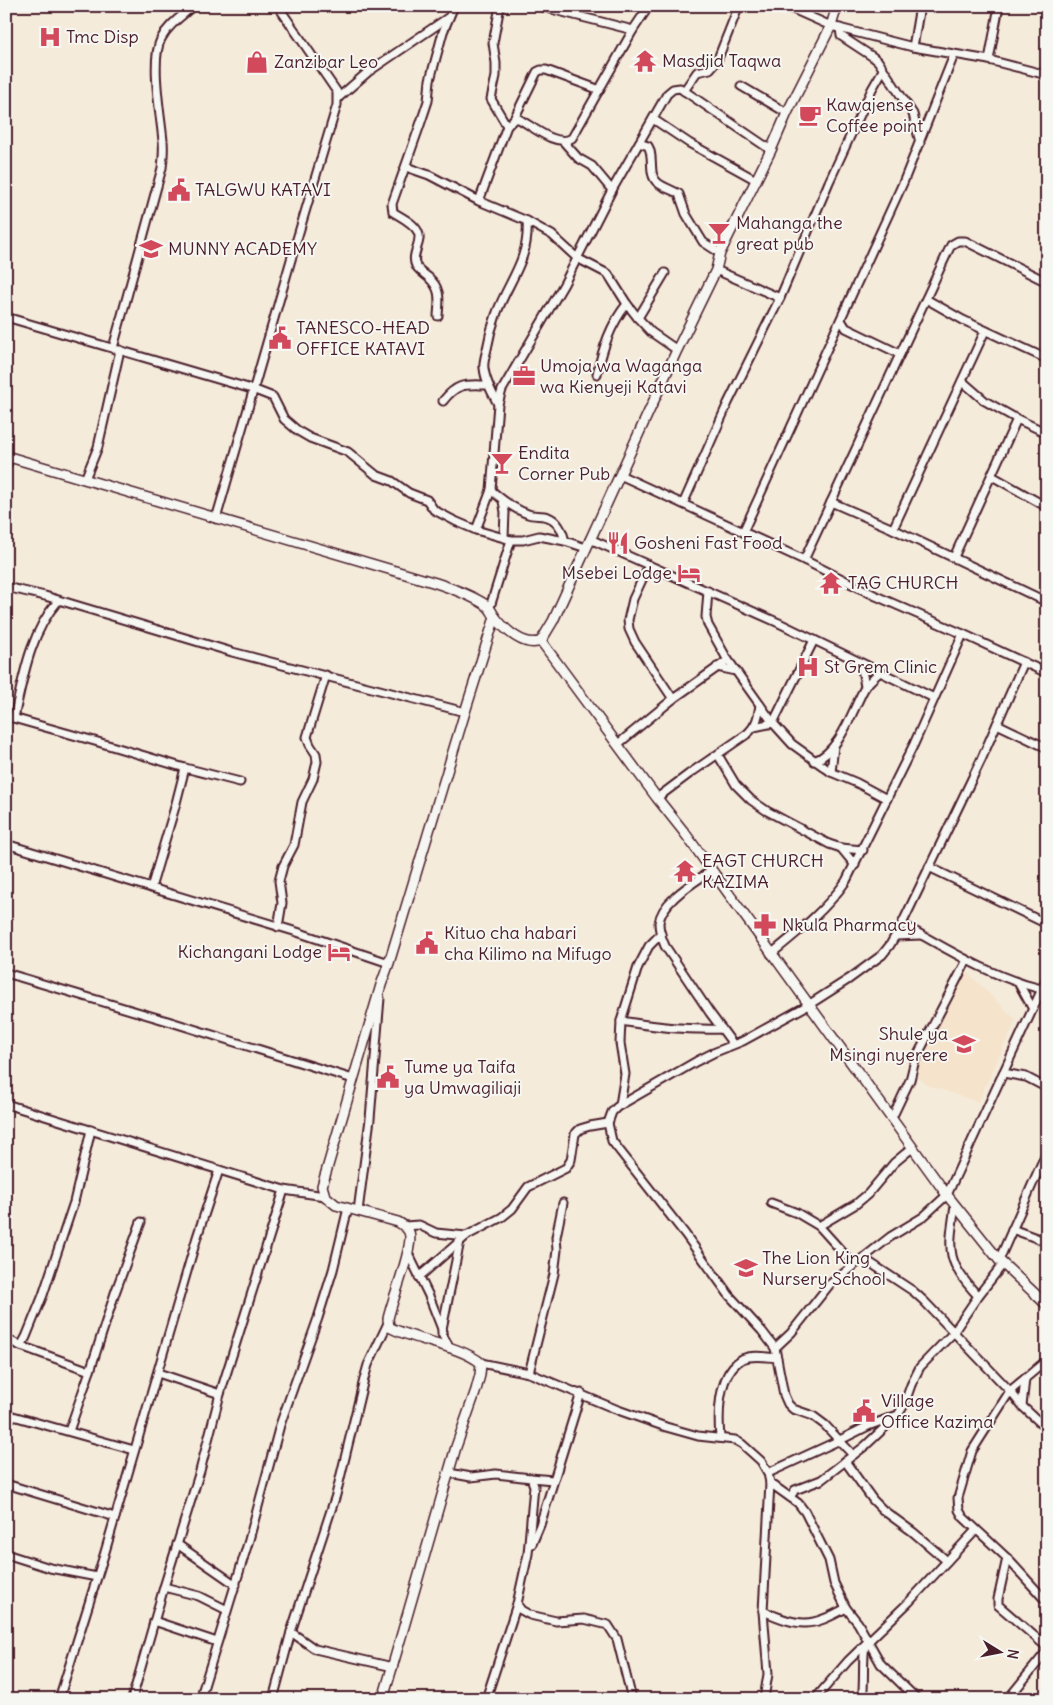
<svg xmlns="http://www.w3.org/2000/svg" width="1053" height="1705" viewBox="0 0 1053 1705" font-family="Delius,sans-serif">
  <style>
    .built { fill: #f5e3cb }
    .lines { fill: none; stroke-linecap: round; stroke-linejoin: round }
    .minor-casing { stroke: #4a1f2b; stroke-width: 11 }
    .tertiary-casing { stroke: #4a1f2b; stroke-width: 12 }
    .minor { stroke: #f6f6f2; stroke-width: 7 }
    .tertiary { stroke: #f6f6f2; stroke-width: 9 }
    .labels { text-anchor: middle; stroke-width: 4; stroke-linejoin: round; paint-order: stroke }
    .poi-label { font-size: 18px; fill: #4a1f2b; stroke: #f6f6f2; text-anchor: start }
  </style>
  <rect width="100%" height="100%" fill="#f5ebdb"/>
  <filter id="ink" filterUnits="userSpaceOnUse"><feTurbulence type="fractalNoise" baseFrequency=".02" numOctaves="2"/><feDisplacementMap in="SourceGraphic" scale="10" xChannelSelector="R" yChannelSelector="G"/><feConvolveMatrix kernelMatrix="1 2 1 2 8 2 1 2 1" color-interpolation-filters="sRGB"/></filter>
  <g filter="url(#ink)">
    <!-- built -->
    <path class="built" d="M 965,970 L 1016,1020 L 978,1102 L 927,1085 L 914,1073 L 946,1005 Z"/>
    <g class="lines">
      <defs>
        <g id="minor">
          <path d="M 500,6 L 493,43 L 496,63 L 496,76 L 491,99 L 507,126"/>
          <path d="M 539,6 L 633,30"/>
          <path d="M 786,6 L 831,26 L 913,47 L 989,60 L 1047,75"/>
          <path d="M 840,28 L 841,36 L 873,57 L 878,61 L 913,114 L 920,143"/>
          <path d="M 913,47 L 920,6"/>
          <path d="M 989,60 L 999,6"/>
          <path d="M 741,86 L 787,113"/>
          <path d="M 684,91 L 697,72 L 710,69 L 717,61 L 738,8"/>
          <path d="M 338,98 L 368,72 L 449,17"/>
          <path d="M 514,119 L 537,72 L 541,70 L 546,70 L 600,90"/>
          <path d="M 653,119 L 689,143 L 756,180"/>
          <path d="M 563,141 L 578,158 L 592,166 L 612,190"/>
          <path d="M 639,143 L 648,146 C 655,156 647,175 658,183 C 664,188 673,190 679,194 L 686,214 L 703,242 L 720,253"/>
          <path d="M 406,167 L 429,175 L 479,201 L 527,221 L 552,235 L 577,258 L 608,274 L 627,304 L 638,318 L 651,332 L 677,350"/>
          <path d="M 479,201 L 507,126 L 514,119 L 519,119 C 532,126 557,148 572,138 L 633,30 L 649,6"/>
          <path d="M 716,270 L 780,298"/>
          <path d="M 926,299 L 963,320 L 1047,359"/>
          <path d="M 438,316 C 439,300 442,289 428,277 C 424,274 419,270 416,266 C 410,254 423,242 418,232 C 414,223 401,217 393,212 L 392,204 L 420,125 L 428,101 L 430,80 L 443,32 L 454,6"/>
          <path d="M 6,317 L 255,390 L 273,397 L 284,419 L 298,431 L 310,438 L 348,452 L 376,475 L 392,481 L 409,493 L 427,500 L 434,510 L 455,521 L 476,530 L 511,540 L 523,540 L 539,536 L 565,541 L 586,548"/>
          <path d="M 638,318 L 665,273"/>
          <path d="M 841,320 L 846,328 L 900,354"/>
          <path d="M 113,348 L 162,168 C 163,159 164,150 163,141 C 161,117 150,60 161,39 C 168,25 182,16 193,6"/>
          <path d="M 597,374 C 603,348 610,325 627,304"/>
          <path d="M 962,381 L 985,401 L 1017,419 L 1047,433"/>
          <path d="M 443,401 C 458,382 466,385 488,385"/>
          <path d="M 498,404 C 492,393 485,380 484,368 C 483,362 486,354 487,349 C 489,337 492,326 496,315 C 508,281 530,260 527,221"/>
          <path d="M 6,467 L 10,457"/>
          <path d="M 620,475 L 804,560 L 876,596 L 963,634 L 1047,673"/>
          <path d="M 992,476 L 1047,507"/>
          <path d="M 85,479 L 98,447 L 120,350"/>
          <path d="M 491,490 C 501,499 514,509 528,514 C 533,516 538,515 544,516 C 557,518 562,529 565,541"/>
          <path d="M 503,501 L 505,512 L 504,537"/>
          <path d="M 831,502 L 893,529 L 1047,602"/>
          <path d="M 683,504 L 728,403 L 780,298 L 829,182 L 872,89 L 883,70"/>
          <path d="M 216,519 L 297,239 L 337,105 L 337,92 L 278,6"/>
          <path d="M 893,529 L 985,331"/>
          <path d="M 476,530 L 491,490 L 498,404 L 502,390 L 564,284 L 612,190 L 667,94 L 673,89 L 680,88 L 771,150"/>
          <path d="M 743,532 L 903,183 L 954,55"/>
          <path d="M 590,539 L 779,623 L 934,698"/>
          <path d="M 954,557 L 1017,419"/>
          <path d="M 804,560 L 951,245 L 958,241 L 965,241 L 1047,282"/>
          <path d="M 649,565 L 633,599 L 628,620 L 629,629 L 635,642 L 673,699"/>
          <path d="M 6,587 L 45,596 L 232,652 L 465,712"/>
          <path d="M 708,591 L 706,617 L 708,625 L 726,657 L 773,723 L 792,744 L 831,772 L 857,783 L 887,799"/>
          <path d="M 490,607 L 511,540"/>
          <path d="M 861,663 L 865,687"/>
          <path d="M 717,667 L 736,671"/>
          <path d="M 6,716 L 98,742 L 185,768 L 240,782"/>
          <path d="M 14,718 C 23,678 30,633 58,601"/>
          <path d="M 997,724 L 1047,748"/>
          <path d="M 754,727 L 773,723 L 814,640"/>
          <path d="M 618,744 L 673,699 L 728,660"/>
          <path d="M 718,755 L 736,785 L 751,800 L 767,811 L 829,844 L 841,848 L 863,850"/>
          <path d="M 814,761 C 840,752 852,711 864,689 C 868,682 874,677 880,672"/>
          <path d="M 831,772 L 834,746"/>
          <path d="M 657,798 L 689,774 L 747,734 C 757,725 758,717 760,705"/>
          <path d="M 6,844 L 297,932 L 389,963"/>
          <path d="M 841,848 L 855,865"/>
          <path d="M 929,867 L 1047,924"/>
          <path d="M 712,870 C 695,882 661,901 659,923 C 659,931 662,939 665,946 L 710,1013 L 733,1044"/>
          <path d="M 151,888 L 175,807 L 185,768"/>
          <path d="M 902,924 C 947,949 991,977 1041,989"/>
          <path d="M 278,927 L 282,903 L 279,881 L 283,866 L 294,845 L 302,802 L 313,779 L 317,762 L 316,754 L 310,745 L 307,737 L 326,675"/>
          <path d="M 896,936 L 921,935"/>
          <path d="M 771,954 C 798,932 826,910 846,881 L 914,744 L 963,634"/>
          <path d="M 6,973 L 171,1022 L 353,1079"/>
          <path d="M 1019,984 L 1033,1009"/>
          <path d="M 621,1021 C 655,1027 688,1030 722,1029"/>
          <path d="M 1003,1073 L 1026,1077 L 1047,1088"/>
          <path d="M 6,1104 L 284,1190 L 325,1196"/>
          <path d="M 620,1105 L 625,1074 L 620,1043 L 621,1021 L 638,967 L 649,946 L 661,934"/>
          <path d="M 892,1118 L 910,1080 L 915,1060 L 967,960"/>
          <path d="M 771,1203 L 797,1213 L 819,1226 L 854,1265"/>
          <path d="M 955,1206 C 948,1252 946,1261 978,1296"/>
          <path d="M 358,1211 L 370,1119 L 380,998"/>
          <path d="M 405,1226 L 419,1225 L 436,1233 L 466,1236"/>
          <path d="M 819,1226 L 856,1204 L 868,1194 L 894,1163 L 912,1148"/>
          <path d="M 1012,1229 L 1047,1242"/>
          <path d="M 408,1253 L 429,1296 L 442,1329 L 442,1334 L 450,1348"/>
          <path d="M 863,1258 L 913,1291 L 924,1301 L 1010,1391 L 1022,1406 L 1047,1429"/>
          <path d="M 999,1260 L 1047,1151"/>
          <path d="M 419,1277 L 466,1236 L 502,1217 L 512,1209 L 528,1187 L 566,1168 L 571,1160 L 575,1134 L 580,1129 L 590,1126 L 608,1123"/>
          <path d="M 1042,1301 L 1047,1294"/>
          <path d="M 442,1329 L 460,1241"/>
          <path d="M 6,1339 L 21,1346 L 90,1371"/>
          <path d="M 21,1346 L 26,1337 L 43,1295 L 74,1202 L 91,1130"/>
          <path d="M 775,1348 L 791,1333 L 830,1284 L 890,1237 L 923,1217 L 947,1195 L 1047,978"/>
          <path d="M 1047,1360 L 1010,1391 L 972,1451 L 958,1498 L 959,1510 L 963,1517 L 1007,1558 L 1047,1602"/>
          <path d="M 481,1363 L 529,1373 L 618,1410 L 666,1427 L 698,1436 L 735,1440 L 742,1444 L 761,1461 L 768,1473 L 770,1483 L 763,1611 L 768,1674 L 764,1699"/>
          <path d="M 158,1373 L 220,1394"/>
          <path d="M 529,1373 L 554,1274 L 557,1250 L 556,1237 L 563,1203"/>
          <path d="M 1022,1406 L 1025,1379"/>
          <path d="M 6,1414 L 134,1450"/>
          <path d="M 69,1431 L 90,1371 L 115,1293 L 141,1222"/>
          <path d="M 720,1438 C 718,1414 717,1374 742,1359 C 752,1354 767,1357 777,1358"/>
          <path d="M 853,1455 L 825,1425 L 813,1416 L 793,1409 L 788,1404 L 784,1395 L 775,1348 L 762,1331 L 729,1295 L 685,1234 L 612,1141 L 608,1123 L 612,1112 L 617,1107 L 697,1061 L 713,1053 L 743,1041 L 772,1025 L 810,1004 L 849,979 L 882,955 L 890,945 L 902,924 L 981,760 L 1024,662"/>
          <path d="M 845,1461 L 873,1500 L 883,1510 L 913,1532 L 947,1561"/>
          <path d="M 449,1473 L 471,1477 L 496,1474 L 531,1478 L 534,1486 L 528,1554 L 517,1604 L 486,1699"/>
          <path d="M 768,1473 L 840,1440 L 868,1426 L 895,1416"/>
          <path d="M 531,1478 L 553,1480"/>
          <path d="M 770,1483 L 798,1503 L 805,1512 L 829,1560 L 834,1583 L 846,1608 L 858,1623 L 881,1664 L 917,1699"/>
          <path d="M 6,1484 L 115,1517"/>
          <path d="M 790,1497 L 795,1490 L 821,1480 L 865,1446 L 898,1415 L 904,1405 L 911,1385 L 920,1367 L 953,1333 L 978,1296 L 1003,1264"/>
          <path d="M 177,1544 L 236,1585"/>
          <path d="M 532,1544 L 540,1525 L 581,1393"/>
          <path d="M 6,1554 L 50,1568 L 97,1577"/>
          <path d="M 1007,1558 L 998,1599 L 998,1605 L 1047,1647"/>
          <path d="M 164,1587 L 199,1596 L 227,1610"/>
          <path d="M 517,1604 L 521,1610 L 530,1615 L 556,1621 L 584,1619 L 608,1625 L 617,1639 L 632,1699"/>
          <path d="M 763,1611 C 800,1627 811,1628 846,1608"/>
          <path d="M 154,1621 L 217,1642"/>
          <path d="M 291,1632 L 315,1649 L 393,1667"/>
          <path d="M 1040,1641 L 1047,1633"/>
          <path d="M 59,1699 L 105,1552 L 197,1237 L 219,1170"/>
          <path d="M 132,1699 L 164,1587 L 200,1471 L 220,1394 L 284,1190"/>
          <path d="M 200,1699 L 249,1540 L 280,1425 L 318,1318 L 333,1270 L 348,1208"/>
          <path d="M 273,1699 L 291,1632 L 336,1495 L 364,1379 L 368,1365 L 388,1323"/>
          <path d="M 815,1699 L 848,1661 L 909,1602 L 976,1530"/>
          <path d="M 862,1699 C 865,1681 862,1663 865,1645"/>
          <path d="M 882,1699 L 887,1699"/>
          <path d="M 1008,1699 L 1047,1651"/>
        </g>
        <g id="tertiary">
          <path d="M 6,456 L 436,583 C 454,589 471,595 486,605 C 491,608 492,613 495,617 C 505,630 525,648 541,641 L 553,621 L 677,350 L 716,270 L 720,253 L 771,150 L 787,113 L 831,26 L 837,6"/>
          <path d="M 541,641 L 657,798 L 684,832 L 947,1195 L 999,1260 L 1047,1305"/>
          <path d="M 383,1699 L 456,1447 L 476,1390 L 480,1375 L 481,1363 C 459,1345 416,1341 389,1327 L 388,1319 C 391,1302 415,1245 409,1232 C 407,1227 403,1225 398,1222 L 336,1205 L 325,1196 L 322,1186 L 381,985 L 389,963 L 465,712 L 495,617"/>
        </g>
      </defs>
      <!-- minor casing -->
      <use href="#minor" class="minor-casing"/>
      <!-- tertiary casing -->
      <use href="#tertiary" class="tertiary-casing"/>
      <!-- minor -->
      <use href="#minor" class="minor"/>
      <!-- tertiary -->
      <use href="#tertiary" class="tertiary"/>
    </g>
  </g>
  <!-- icons -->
  <defs>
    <symbol id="hospital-bare" viewBox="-9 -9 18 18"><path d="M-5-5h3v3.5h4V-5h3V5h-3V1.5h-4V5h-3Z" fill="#d1495b" stroke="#f6f6f2" stroke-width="2.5" paint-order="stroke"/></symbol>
    <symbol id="temple-bare" viewBox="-9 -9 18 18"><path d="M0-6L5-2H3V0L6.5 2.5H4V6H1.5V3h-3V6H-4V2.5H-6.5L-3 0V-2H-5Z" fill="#d1495b" stroke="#f6f6f2" stroke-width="2.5" paint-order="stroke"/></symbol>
    <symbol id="shop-bare" viewBox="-9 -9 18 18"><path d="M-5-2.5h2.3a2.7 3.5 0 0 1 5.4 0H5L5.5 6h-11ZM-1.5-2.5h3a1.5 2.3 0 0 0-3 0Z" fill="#d1495b" stroke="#f6f6f2" stroke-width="2.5" paint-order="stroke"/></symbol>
    <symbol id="cafe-bare" viewBox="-9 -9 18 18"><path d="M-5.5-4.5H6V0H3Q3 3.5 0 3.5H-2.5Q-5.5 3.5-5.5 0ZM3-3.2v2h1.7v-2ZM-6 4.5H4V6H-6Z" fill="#d1495b" stroke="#f6f6f2" stroke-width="2.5" paint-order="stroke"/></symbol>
    <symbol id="civic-bare" viewBox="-9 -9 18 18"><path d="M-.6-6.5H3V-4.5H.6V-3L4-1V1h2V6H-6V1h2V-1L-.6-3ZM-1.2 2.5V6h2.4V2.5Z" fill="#d1495b" stroke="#f6f6f2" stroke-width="2.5" paint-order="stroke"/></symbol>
    <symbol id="bar-bare" viewBox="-9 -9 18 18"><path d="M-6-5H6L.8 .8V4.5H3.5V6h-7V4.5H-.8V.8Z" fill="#d1495b" stroke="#f6f6f2" stroke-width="2.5" paint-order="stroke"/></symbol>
    <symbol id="school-bare" viewBox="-9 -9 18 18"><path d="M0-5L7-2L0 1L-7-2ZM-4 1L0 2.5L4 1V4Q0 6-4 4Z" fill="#d1495b" stroke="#f6f6f2" stroke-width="2.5" paint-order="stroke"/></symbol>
    <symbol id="office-bare" viewBox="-9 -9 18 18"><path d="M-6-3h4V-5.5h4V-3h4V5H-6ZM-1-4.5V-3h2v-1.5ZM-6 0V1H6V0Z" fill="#d1495b" stroke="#f6f6f2" stroke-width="2.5" paint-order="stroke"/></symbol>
    <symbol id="restaurant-bare" viewBox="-9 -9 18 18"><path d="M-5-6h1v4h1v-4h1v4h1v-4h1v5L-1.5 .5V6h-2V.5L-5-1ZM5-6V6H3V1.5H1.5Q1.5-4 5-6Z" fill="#d1495b" stroke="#f6f6f2" stroke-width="2.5" paint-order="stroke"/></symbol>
    <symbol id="hotel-bare" viewBox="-9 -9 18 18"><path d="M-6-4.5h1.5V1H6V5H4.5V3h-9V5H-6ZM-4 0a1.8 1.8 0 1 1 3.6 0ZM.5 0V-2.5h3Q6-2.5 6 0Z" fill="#d1495b" stroke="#f6f6f2" stroke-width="2.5" paint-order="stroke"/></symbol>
    <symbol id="pharmacy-bare" viewBox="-9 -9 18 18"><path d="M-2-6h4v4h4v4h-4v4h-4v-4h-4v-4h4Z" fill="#d1495b" stroke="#f6f6f2" stroke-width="2.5" paint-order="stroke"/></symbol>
  </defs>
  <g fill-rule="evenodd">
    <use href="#hospital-bare" x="34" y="21" width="32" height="32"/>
    <use href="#temple-bare" x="629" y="45" width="32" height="32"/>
    <use href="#shop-bare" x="241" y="46" width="32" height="32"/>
    <use href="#cafe-bare" x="794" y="99" width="32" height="32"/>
    <use href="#civic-bare" x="163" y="174" width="32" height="32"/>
    <use href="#bar-bare" x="703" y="217" width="32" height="32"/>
    <use href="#school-bare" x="135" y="233" width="32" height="32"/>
    <use href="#civic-bare" x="264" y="322" width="32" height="32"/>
    <use href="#office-bare" x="508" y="360" width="32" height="32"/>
    <use href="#bar-bare" x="486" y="447" width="32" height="32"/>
    <use href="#restaurant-bare" x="602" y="527" width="32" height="32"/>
    <use href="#hotel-bare" x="673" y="557" width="32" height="32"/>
    <use href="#temple-bare" x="815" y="567" width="32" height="32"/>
    <use href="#hospital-bare" x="792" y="651" width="32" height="32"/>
    <use href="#temple-bare" x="669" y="855" width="32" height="32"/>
    <use href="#pharmacy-bare" x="749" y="909" width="32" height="32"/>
    <use href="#civic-bare" x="411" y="927" width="32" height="32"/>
    <use href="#hotel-bare" x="323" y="936" width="32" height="32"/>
    <use href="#school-bare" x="948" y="1028" width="32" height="32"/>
    <use href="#civic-bare" x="372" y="1061" width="32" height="32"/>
    <use href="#school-bare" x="730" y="1252" width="32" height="32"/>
    <use href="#civic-bare" x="848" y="1395" width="32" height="32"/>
  </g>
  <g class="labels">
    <!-- poi labels -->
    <g class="poi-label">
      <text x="66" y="43">Tmc Disp</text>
      <text x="662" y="67">Masdjid Taqwa</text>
      <text x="274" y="68">Zanzibar Leo</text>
      <text x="826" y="111">Kawajense<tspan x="826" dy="21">Coffee point</tspan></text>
      <text x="195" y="196">TALGWU KATAVI</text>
      <text x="736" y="229">Mahanga the<tspan x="736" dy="21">great pub</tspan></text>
      <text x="168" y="255">MUNNY ACADEMY</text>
      <text x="296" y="334">TANESCO-HEAD<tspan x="296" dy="21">OFFICE KATAVI</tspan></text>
      <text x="540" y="372">Umoja wa Waganga<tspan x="540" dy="21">wa Kienyeji Katavi</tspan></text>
      <text x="518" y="459">Endita<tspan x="518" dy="21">Corner Pub</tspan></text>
      <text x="634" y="549">Gosheni Fast Food</text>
      <text x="672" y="579" text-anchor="end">Msebei Lodge</text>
      <text x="848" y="589">TAG CHURCH</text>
      <text x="824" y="673">St Grem Clinic</text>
      <text x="702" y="867">EAGT CHURCH<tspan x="702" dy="21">KAZIMA</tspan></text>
      <text x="782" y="931">Nkula Pharmacy</text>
      <text x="444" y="939">Kituo cha habari<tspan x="444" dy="21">cha Kilimo na Mifugo</tspan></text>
      <text x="322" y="958" text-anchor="end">Kichangani Lodge</text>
      <text x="948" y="1040" text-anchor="end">Shule ya<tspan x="948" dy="21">Msingi nyerere</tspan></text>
      <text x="404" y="1073">Tume ya Taifa<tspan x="404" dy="21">ya Umwagiliaji</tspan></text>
      <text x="762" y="1264">The Lion King<tspan x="762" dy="21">Nursery School</tspan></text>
      <text x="881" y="1407">Village<tspan x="881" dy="21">Office Kazima</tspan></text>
    </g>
  </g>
  <!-- margin -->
  <rect width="1053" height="1705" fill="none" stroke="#f6f6f2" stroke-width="25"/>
  <rect x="12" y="12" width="1028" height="1680" fill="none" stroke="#4a1f2b" stroke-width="2" filter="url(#ink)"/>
  <!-- north arrow -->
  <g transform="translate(1000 1652) rotate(100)" stroke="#f6f6f2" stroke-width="4" paint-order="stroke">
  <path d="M0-4L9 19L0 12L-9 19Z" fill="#4a1f2b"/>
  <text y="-8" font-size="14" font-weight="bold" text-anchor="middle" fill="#4a1f2b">N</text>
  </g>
</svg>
